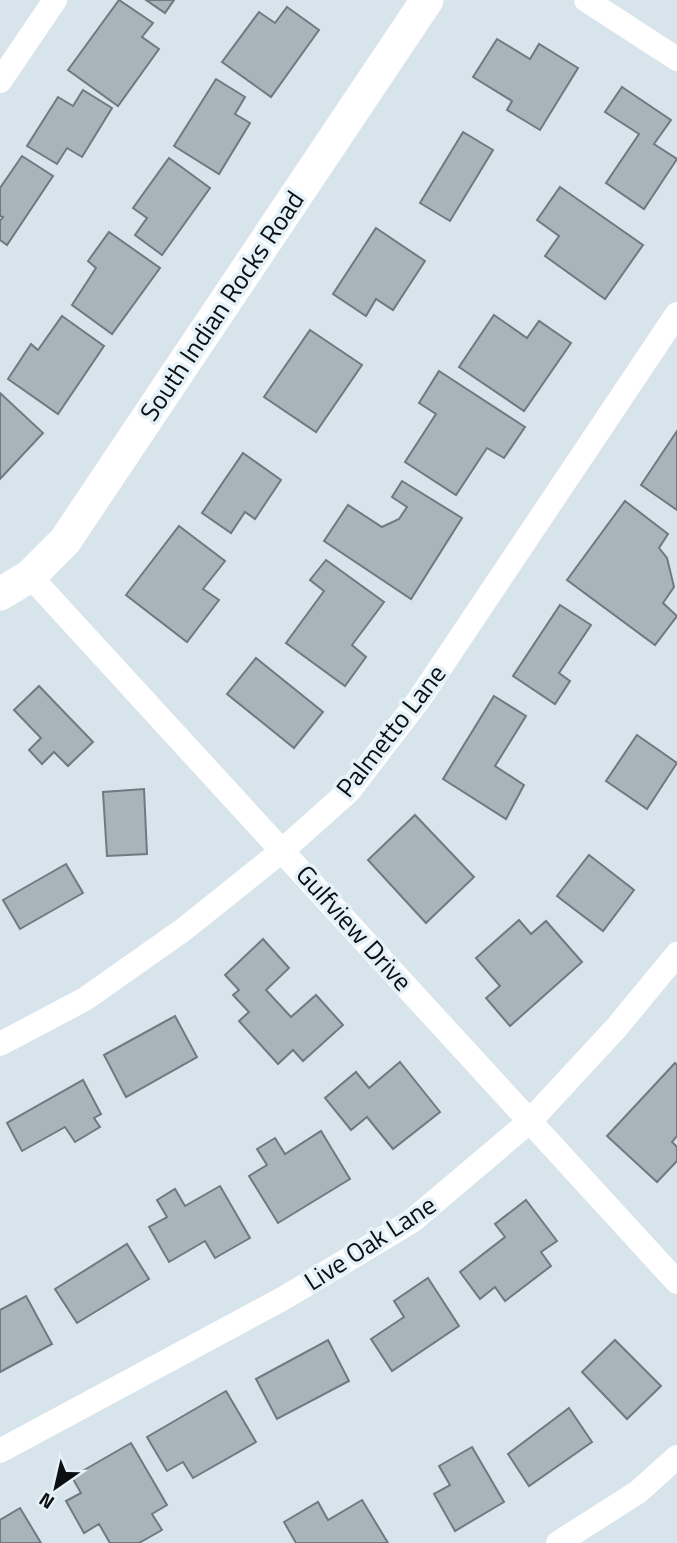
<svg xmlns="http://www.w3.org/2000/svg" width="677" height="1543" viewBox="0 0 677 1543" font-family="'Titillium Web',sans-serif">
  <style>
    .building { fill: #a8b3ba; stroke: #6f7980; stroke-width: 2 }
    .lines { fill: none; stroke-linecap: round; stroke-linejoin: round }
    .street { stroke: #fff; stroke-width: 24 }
    .secondary { stroke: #fff; stroke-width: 33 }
    .labels { text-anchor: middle; stroke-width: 7; stroke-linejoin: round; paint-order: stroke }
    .street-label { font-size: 26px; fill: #0b0f11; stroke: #e5f1f8 }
  </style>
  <rect width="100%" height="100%" fill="#d8e4eb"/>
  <!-- building -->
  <g class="building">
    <path d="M 119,0 L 153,23 L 142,37 L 159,49 L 118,106 L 68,70 Z"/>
    <path d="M 146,0 L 174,0 L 165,13 Z"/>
    <path d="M 287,7 L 319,30 L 271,97 L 222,62 L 259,12 L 275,23 Z"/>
    <path d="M 497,39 L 530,59 L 539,44 L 578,68 L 540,130 L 507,110 L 512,101 L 473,77 Z"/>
    <path d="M 216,79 L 245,97 L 235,114 L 250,123 L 219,174 L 174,146 Z"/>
    <path d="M 622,87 L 671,120 L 654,144 L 677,159 L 644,209 L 606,183 L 639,134 L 605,112 Z"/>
    <path d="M 83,90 L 112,108 L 82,157 L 67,148 L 57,164 L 27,146 L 58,97 L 73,106 Z"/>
    <path d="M 463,132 L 493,150 L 450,221 L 420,203 Z"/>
    <path d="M 22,156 L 53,176 L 7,245 L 0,240 L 0,221 L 3,217 L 0,216 L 0,188 Z"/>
    <path d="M 169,158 L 210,188 L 162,255 L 135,235 L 147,218 L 133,208 Z"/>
    <path d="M 560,187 L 643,245 L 605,299 L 545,256 L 559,236 L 537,220 Z"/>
    <path d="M 376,228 L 425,261 L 393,310 L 376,299 L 366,316 L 333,294 Z"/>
    <path d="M 109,232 L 160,268 L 112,334 L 72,305 L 96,268 L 88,261 Z"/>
    <path d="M 494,315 L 527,338 L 539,321 L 571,343 L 524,411 L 459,367 Z"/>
    <path d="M 62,316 L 104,346 L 58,414 L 8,379 L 31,344 L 38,350 Z"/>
    <path d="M 310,330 L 362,365 L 316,432 L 264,397 Z"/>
    <path d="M 439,371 L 525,427 L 504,458 L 487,448 L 456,495 L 405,462 L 436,414 L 419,403 Z"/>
    <path d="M 0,393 L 43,433 L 0,479 Z"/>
    <path d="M 677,431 L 677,510 L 641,485 Z"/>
    <path d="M 243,453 L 281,480 L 255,519 L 245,512 L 231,533 L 202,513 Z"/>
    <path d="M 402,481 L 462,518 L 411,599 L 324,541 L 348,505 L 382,527 L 399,519 L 407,507 L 392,497 Z"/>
    <path d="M 625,501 L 668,534 L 659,548 L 667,558 L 674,587 L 663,603 L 677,616 L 655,645 L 567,580 Z"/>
    <path d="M 179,526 L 225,561 L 203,589 L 219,600 L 187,642 L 126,595 Z"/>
    <path d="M 326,560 L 384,602 L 352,645 L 366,657 L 345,686 L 286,643 L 324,591 L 310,580 Z"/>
    <path d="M 560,605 L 591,625 L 559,673 L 570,681 L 555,704 L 513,676 Z"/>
    <path d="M 256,658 L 323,712 L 294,748 L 227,694 Z"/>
    <path d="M 39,686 L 93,742 L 68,766 L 54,752 L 42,764 L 29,750 L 41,738 L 14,710 Z"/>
    <path d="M 494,696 L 526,716 L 495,766 L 524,785 L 506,819 L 443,779 Z"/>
    <path d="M 637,735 L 677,763 L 647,809 L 606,781 Z"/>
    <path d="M 144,789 L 147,854 L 107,856 L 103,792 Z"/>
    <path d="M 415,815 L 474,877 L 426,923 L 368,860 Z"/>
    <path d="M 589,855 L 634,890 L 603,931 L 557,896 Z"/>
    <path d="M 66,864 L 83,893 L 20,929 L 3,900 Z"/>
    <path d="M 519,920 L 531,934 L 546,921 L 582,962 L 510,1026 L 486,998 L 500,986 L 476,958 Z"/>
    <path d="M 263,939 L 289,968 L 266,990 L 291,1017 L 316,995 L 343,1025 L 303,1061 L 293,1050 L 278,1064 L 239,1021 L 249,1012 L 233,995 L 239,990 L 225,975 Z"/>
    <path d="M 175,1016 L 197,1057 L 126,1097 L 104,1055 Z"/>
    <path d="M 400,1062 L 440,1112 L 393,1149 L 367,1117 L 351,1130 L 325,1098 L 356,1072 L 369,1088 Z"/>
    <path d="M 675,1063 L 677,1065 L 677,1136 L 672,1142 L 677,1147 L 677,1161 L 657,1182 L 607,1136 Z"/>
    <path d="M 83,1080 L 101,1114 L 94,1118 L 100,1127 L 75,1142 L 65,1127 L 22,1151 L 7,1123 Z"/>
    <path d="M 321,1131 L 350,1179 L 278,1223 L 249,1176 L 267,1165 L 257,1149 L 275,1138 L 285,1154 Z"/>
    <path d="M 220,1186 L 250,1238 L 215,1258 L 205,1241 L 169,1262 L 149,1227 L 167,1217 L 157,1200 L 175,1189 L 185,1206 Z"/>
    <path d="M 526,1200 L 557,1241 L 541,1252 L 551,1266 L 505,1301 L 495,1287 L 480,1299 L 460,1272 L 505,1237 L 495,1224 Z"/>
    <path d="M 127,1244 L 149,1279 L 77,1323 L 55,1289 Z"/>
    <path d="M 428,1278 L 459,1326 L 392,1371 L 371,1339 L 404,1317 L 394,1301 Z"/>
    <path d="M 26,1296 L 52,1344 L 0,1372 L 0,1310 Z"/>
    <path d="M 328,1340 L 349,1381 L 277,1419 L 256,1379 Z"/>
    <path d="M 615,1340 L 661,1386 L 627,1419 L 582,1372 Z"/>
    <path d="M 226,1391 L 256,1442 L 193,1478 L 183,1462 L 167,1471 L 147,1437 Z"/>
    <path d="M 569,1408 L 592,1442 L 529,1486 L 508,1454 Z"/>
    <path d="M 131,1443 L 167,1505 L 152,1514 L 162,1530 L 139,1543 L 110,1543 L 99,1524 L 84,1533 L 66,1501 L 81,1493 L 72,1477 Z"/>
    <path d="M 472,1447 L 504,1502 L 455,1531 L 434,1494 L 450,1485 L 439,1466 Z"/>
    <path d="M 362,1500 L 388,1543 L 296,1543 L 284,1522 L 318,1502 L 328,1520 Z"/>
    <path d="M 20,1508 L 41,1543 L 0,1543 L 0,1520 Z"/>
  </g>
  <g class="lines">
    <!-- street -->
    <g class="street">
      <path d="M 586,0 L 677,59"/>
      <path d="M 0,81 L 55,0"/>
      <path d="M 30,576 L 677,1282"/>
      <path d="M 0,1044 L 85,999 L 183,930 L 283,850 L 349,791 L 418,701 L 677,314"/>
      <path d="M 0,1451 L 284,1298 L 412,1221 L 530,1121 L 617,1027 L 677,954"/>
      <path d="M 558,1543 L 638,1492 L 677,1457"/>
    </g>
    <!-- secondary -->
    <path class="secondary" d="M 0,594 L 30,576 L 65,541 L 427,0"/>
  </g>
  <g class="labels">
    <!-- street labels -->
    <g class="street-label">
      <text transform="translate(222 306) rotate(-56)" y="9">South Indian Rocks Road</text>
      <text transform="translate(391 731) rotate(-52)" y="9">Palmetto Lane</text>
      <text transform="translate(354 928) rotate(48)" y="9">Gulfview Drive</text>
      <text transform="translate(370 1243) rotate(-33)" y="9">Live Oak Lane</text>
    </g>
  </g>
  <!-- north arrow -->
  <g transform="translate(56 1487) rotate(214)" stroke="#e5f1f8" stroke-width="5" paint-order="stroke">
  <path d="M0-5L12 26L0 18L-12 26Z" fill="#0b0f11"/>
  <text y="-10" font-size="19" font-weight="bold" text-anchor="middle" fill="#0b0f11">N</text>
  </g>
</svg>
